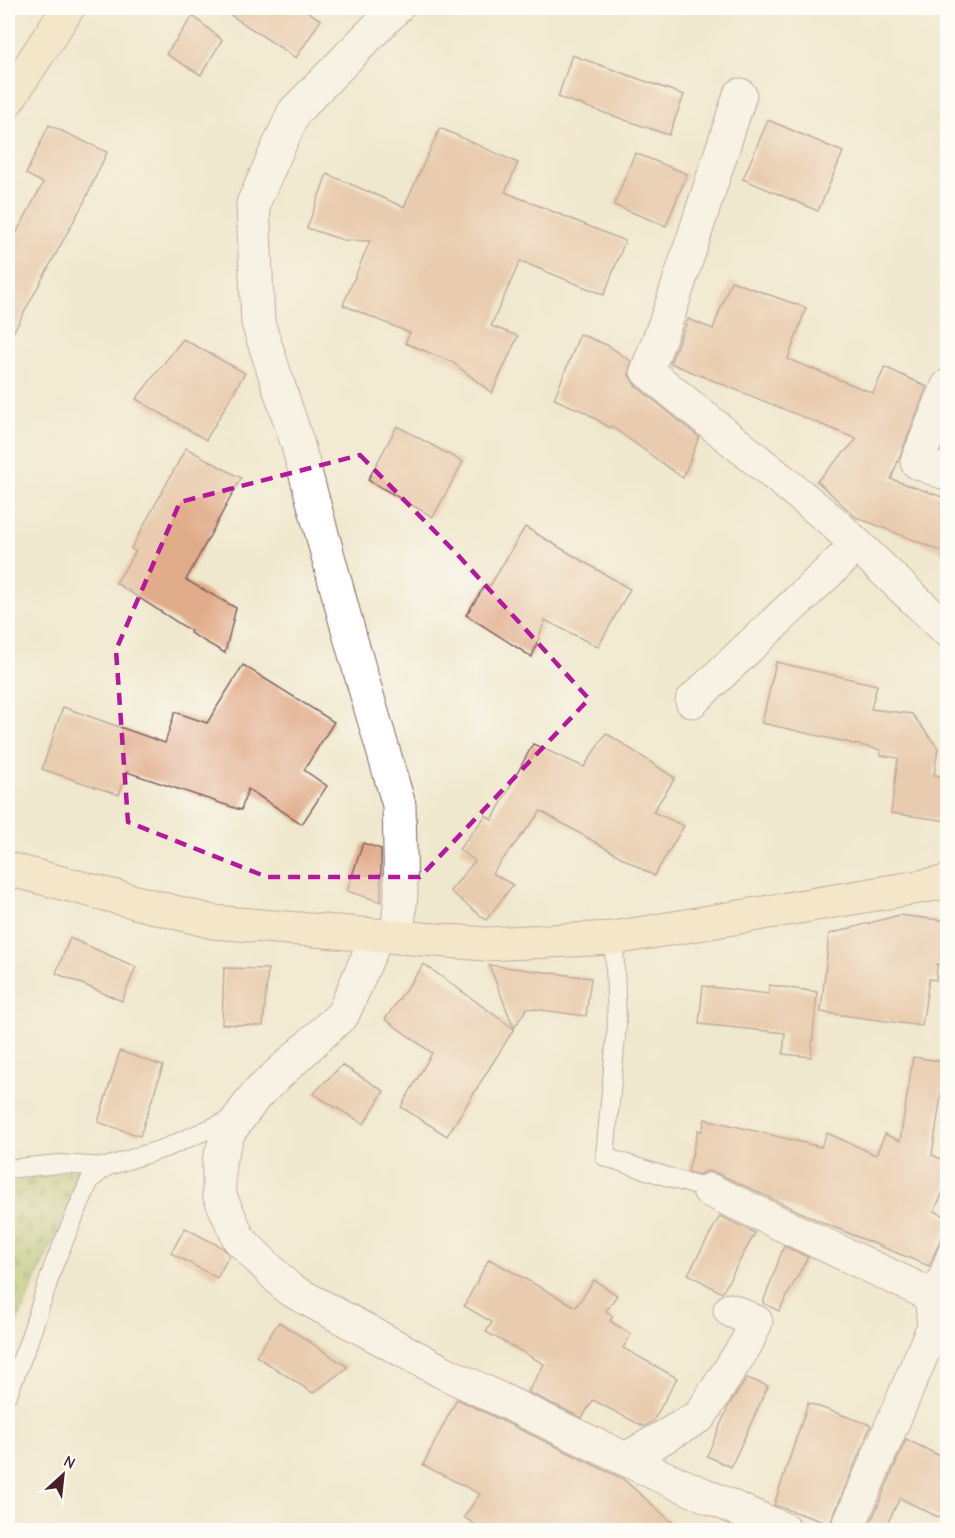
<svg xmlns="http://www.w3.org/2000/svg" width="955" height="1538" viewBox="0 0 955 1538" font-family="'Comic Neue',sans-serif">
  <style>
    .cemetery { fill: url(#cemetery-stones); stroke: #796f48; stroke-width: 1.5 }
    .building { fill: #e1ac8a }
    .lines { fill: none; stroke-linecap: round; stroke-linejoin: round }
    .lane-casing { stroke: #846564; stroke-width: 20 }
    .street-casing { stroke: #846564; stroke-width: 35 }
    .secondary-casing { stroke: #846564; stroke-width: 35 }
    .lane { stroke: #fff; stroke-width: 18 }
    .street { stroke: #fff; stroke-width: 33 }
    .secondary { stroke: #f9e7c3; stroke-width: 33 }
    .marked { fill: none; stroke: #b5179e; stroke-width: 4.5; stroke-dasharray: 12 8; stroke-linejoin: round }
  </style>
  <defs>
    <pattern id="cemetery-stones" width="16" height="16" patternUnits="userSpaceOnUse" patternTransform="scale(1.5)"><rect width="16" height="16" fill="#a8bf65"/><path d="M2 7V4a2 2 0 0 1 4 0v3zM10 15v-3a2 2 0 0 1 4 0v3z" fill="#8b9b53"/></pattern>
  </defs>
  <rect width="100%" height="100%" fill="#fdfcf7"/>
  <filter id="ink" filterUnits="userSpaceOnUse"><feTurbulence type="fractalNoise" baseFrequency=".0167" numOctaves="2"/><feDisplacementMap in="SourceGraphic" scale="12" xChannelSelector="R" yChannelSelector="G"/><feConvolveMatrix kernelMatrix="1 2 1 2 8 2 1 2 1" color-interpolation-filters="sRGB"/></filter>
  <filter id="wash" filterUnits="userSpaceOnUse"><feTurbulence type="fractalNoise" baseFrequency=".008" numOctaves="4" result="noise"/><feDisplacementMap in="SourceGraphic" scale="24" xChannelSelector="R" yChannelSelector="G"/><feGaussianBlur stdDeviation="1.35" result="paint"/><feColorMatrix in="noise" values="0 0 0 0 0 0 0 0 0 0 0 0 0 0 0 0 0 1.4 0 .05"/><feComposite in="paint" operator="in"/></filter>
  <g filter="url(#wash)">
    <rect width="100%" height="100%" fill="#f0e8ce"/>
    <!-- cemetery -->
    <path class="cemetery" d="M 85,1167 L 8,1343 L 8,1184 Z"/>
    <g id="blocks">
      <!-- building -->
      <g class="building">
        <path d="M 220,8 L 302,8 L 321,20 L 296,58 Z"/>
        <path d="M 193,16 L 222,40 L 201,75 L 166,54 Z"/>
        <path d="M 572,55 L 684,95 L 669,135 L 558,97 Z"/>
        <path d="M 768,120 L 843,152 L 818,211 L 743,179 Z"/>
        <path d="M 49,125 L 107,152 L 84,202 L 8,342 L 8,249 L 43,183 L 26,174 Z"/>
        <path d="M 440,128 L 518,163 L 505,192 L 625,241 L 604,295 L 520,261 L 491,326 L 518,336 L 492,393 L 452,362 L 405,343 L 410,333 L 343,305 L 370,241 L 343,240 L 307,228 L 327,174 L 404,207 Z"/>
        <path d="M 635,153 L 687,174 L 666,226 L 614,205 Z"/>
        <path d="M 731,281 L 806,308 L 788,359 L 873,393 L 885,367 L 927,387 L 891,479 L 948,499 L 948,554 L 856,517 L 817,481 L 857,439 L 670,363 L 688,319 L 713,329 Z"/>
        <path d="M 580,334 L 607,345 L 631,361 L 629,375 L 635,385 L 699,437 L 683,478 L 611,426 L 610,428 L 585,412 L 554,399 Z"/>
        <path d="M 183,339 L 245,373 L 206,440 L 136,399 Z"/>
        <path d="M 397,426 L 463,462 L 433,517 L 368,480 Z"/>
        <path d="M 186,448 L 241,478 L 186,580 L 236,608 L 225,653 L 190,633 L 191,631 L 116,583 L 136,551 L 131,549 Z"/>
        <path d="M 525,527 L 630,589 L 598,647 L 545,620 L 532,657 L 466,615 L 486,584 L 490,586 Z"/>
        <path d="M 776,662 L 877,685 L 871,709 L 912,714 L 938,748 L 934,775 L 948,777 L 948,821 L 891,813 L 898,758 L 880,755 L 881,750 L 762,723 Z"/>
        <path d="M 243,665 L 334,722 L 304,770 L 327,786 L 302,824 L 248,789 L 241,810 L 127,772 L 119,795 L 42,769 L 63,707 L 165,743 L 175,712 L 207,723 Z"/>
        <path d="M 606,733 L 675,778 L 653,812 L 684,826 L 654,876 L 541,811 L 492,873 L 513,885 L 486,920 L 450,891 L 475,861 L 459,849 L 486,815 L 492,820 L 533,744 L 584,767 Z"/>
        <path d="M 363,843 L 381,849 L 381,902 L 347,891 Z"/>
        <path d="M 899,915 L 948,921 L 948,965 L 937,964 L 936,980 L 929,979 L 922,1026 L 821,1012 L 829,934 Z"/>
        <path d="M 70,938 L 136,967 L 122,1001 L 56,973 Z"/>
        <path d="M 424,964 L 514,1029 L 447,1136 L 401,1107 L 432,1053 L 385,1019 Z"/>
        <path d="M 489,965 L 591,978 L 586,1016 L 527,1008 L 514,1028 Z"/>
        <path d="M 224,968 L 268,969 L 263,1026 L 222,1024 Z"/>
        <path d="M 769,985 L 817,992 L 811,1057 L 783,1054 L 785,1033 L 699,1024 L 703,986 L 768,994 Z"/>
        <path d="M 120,1051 L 163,1066 L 140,1136 L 98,1122 Z"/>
        <path d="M 913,1057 L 946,1062 L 932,1155 L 948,1162 L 948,1182 L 934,1211 L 948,1217 L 948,1223 L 929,1266 L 826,1224 L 717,1173 L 707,1171 L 698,1175 L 688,1172 L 698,1130 L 702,1131 L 705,1119 L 821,1147 L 827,1133 L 876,1155 L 885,1134 L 900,1141 Z"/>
        <path d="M 342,1065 L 384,1091 L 364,1124 L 313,1094 Z"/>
        <path d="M 720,1216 L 755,1233 L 722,1293 L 688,1274 Z"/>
        <path d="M 185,1228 L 223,1248 L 229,1256 L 217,1278 L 171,1253 Z"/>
        <path d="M 784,1246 L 808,1257 L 779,1311 L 763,1303 Z"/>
        <path d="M 489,1259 L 576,1307 L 594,1280 L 617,1295 L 606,1311 L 613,1316 L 610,1321 L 631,1334 L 623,1348 L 677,1378 L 653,1421 L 644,1427 L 593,1400 L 582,1418 L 528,1392 L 544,1364 L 486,1332 L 492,1322 L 464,1306 Z"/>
        <path d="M 279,1322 L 348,1367 L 313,1393 L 256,1356 Z"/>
        <path d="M 747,1378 L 768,1386 L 731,1467 L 707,1456 L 729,1405 Z"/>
        <path d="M 457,1399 L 623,1479 L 681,1530 L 483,1530 L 464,1517 L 480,1494 L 423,1465 Z"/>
        <path d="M 808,1403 L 871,1425 L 830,1524 L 774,1505 Z"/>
        <path d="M 906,1439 L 948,1460 L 948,1522 L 900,1498 L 884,1530 L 876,1530 L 869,1527 Z"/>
      </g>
    </g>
  </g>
  <g filter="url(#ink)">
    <use href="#blocks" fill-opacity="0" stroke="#846564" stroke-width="1.5"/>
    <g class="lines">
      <defs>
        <g id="lane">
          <path d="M 614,938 L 617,1025 L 605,1157 L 709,1190"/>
          <path d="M 8,1169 L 59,1164 L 106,1167"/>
          <path d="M 931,1295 L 948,1248"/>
          <path d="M 8,1394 L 28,1343 L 54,1264 L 90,1180 L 106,1167 L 168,1147 L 234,1118"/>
        </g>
        <g id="street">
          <path d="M 396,8 L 294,112 L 253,204 L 258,323 L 297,442 L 350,637 L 399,805 L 401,895 L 397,936"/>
          <path d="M 740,95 L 669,313 L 647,371 L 832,521 L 948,631"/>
          <path d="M 948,386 L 917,462 L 948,474"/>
          <path d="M 692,701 L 857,545"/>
          <path d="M 377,936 L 343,1014 L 256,1095 L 228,1133 L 219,1161 L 219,1194 L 239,1239 L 289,1289 L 443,1372 L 661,1476 L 785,1530"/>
          <path d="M 709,1190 L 931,1295 L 934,1326 L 847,1530"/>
          <path d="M 626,1459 L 700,1416 L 746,1344 L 756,1322 L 730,1310"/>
        </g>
        <g id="secondary">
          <path d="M 8,100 L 68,8"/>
          <path d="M 8,869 L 213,922 L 485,944 L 614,938 L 948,882"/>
        </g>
      </defs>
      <!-- lane casing -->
      <use href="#lane" class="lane-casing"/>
      <!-- street casing -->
      <use href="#street" class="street-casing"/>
      <!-- secondary casing -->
      <use href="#secondary" class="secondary-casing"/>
      <!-- lane -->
      <use href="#lane" class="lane"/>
      <!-- street -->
      <use href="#street" class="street"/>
      <!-- secondary -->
      <use href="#secondary" class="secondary"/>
    </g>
  </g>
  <!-- marked area -->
  <path d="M0 0H955V1538H0ZM 360,455 L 456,553 L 589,699 L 420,877 L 267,877 L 128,822 L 116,650 L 180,502 Z" fill="#f0e8ce" fill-opacity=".55" fill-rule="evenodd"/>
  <path class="marked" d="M 360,455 L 456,553 L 589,699 L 420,877 L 267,877 L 128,822 L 116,650 L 180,502 Z"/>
  <!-- margin -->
  <rect width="955" height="1538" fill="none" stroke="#fdfcf7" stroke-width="30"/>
  <!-- north arrow -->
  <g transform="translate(63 1475) rotate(27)" stroke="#fdfcf7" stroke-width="4.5" paint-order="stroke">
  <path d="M0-4.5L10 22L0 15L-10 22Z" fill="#4a1f2b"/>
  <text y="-9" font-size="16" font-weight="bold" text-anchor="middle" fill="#4a1f2b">N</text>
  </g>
</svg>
